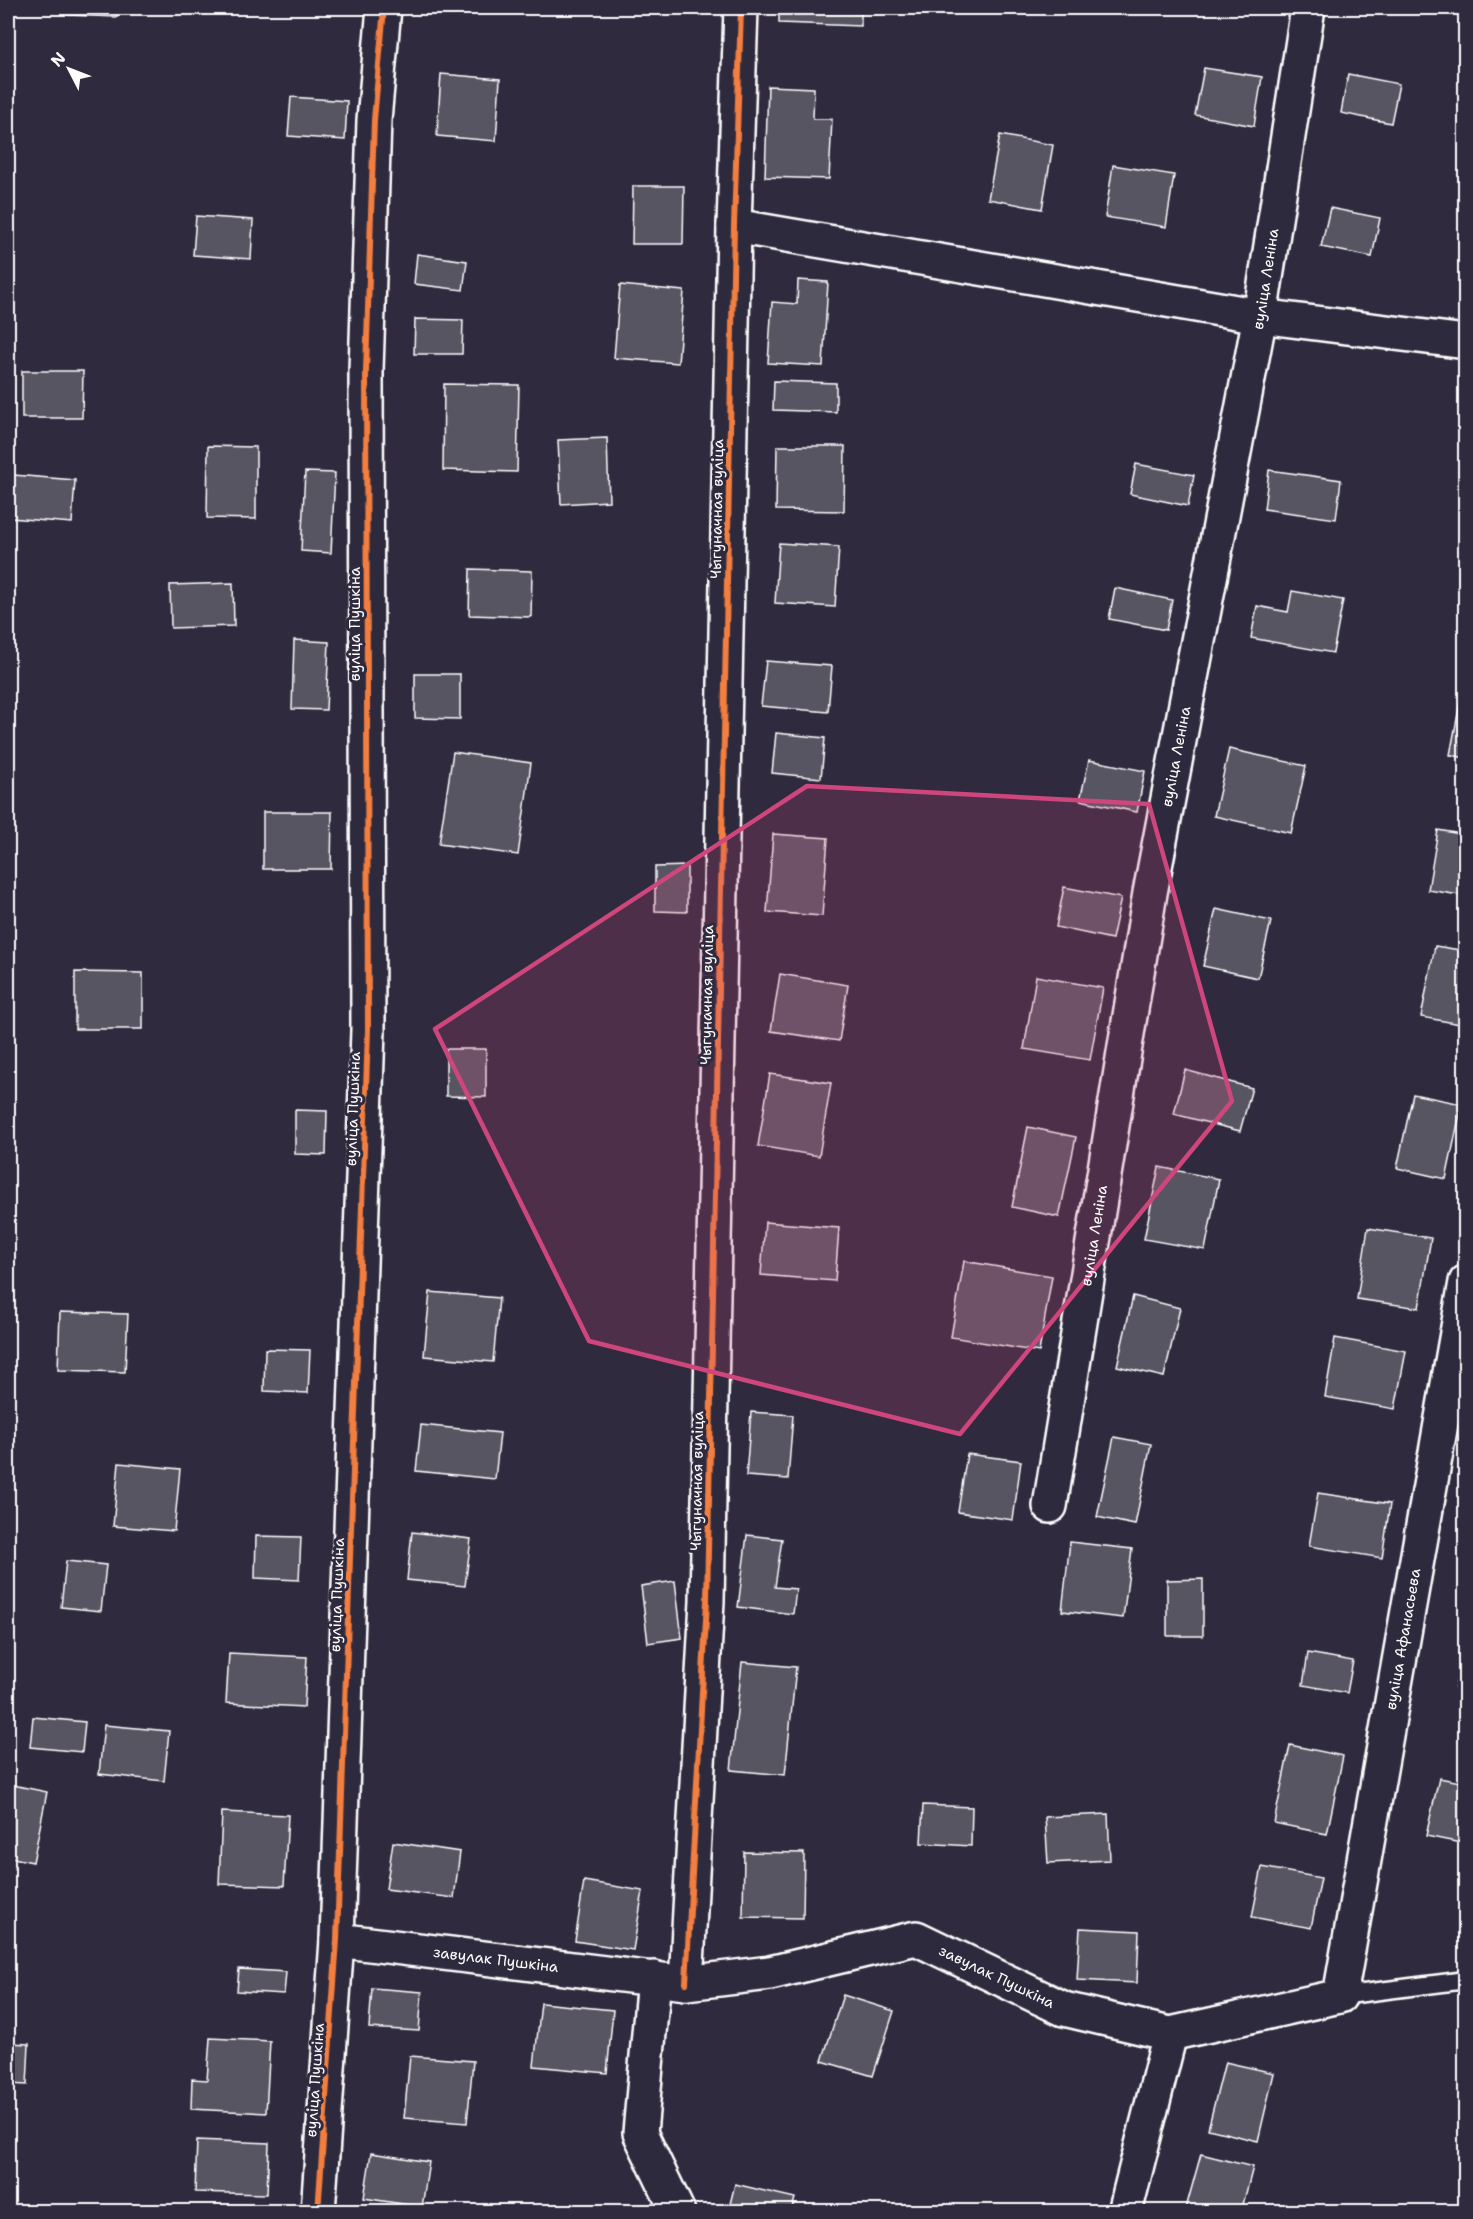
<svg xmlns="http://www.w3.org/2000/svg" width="1473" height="2219" viewBox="0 0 1473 2219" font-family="'Shantell Sans',sans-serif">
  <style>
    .building { fill: #595564; stroke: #fff; stroke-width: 1.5 }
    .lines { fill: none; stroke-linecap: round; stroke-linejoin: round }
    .service-casing { stroke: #fff; stroke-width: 21 }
    .minor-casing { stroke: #fff; stroke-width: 38 }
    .service { stroke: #2f2a3d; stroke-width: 16 }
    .minor { stroke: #2f2a3d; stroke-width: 33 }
    .cycleway-casing { stroke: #2f2a3d; stroke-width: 10 }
    .cycleway { stroke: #f27e40; stroke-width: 6 }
    .marked { fill: #ce467c; fill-opacity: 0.2; stroke: #ce467c; stroke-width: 4.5; stroke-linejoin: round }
    .labels { text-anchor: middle; stroke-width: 6; stroke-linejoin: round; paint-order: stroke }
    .street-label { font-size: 15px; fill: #fff; stroke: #2f2a3d }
  </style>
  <rect width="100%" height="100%" fill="#2f2a3d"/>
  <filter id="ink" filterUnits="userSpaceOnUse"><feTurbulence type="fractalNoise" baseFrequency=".0167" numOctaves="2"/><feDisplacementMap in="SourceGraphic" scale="12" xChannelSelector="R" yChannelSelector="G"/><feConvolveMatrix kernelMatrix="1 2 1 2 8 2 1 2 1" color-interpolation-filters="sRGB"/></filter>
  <g filter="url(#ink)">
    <!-- building -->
    <g class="building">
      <path d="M 68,8 L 118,8 L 117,17 L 68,15 Z"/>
      <path d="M 779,8 L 861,8 L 861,26 L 779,23 Z"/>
      <path d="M 1204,68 L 1262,77 L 1254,126 L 1195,115 Z"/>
      <path d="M 441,74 L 500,79 L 496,141 L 437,136 Z"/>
      <path d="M 1348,74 L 1399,84 L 1391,123 L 1341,113 Z"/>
      <path d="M 768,86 L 814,88 L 813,119 L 832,119 L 829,179 L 765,177 Z"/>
      <path d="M 291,97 L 347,101 L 345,140 L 288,136 Z"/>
      <path d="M 1000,135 L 1053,145 L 1042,209 L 988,199 Z"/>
      <path d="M 1113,165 L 1174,175 L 1166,227 L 1105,217 Z"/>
      <path d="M 633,186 L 684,186 L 683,244 L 632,244 Z"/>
      <path d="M 1330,208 L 1380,218 L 1372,257 L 1321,247 Z"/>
      <path d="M 196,216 L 253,220 L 251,259 L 193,255 Z"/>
      <path d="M 417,254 L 467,261 L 463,290 L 414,284 Z"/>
      <path d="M 798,280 L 828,282 L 823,366 L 768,363 L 772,302 L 797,304 Z"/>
      <path d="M 620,285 L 684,291 L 678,363 L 614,358 Z"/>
      <path d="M 415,319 L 463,320 L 462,354 L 414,354 Z"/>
      <path d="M 22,371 L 83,371 L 82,418 L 22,418 Z"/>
      <path d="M 774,381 L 836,383 L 836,412 L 773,410 Z"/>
      <path d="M 444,384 L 519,385 L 517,472 L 443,470 Z"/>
      <path d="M 607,438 L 609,501 L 561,504 L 558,440 Z"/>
      <path d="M 208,446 L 256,447 L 256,519 L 207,518 Z"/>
      <path d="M 777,446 L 845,446 L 844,511 L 776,510 Z"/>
      <path d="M 1136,464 L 1194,475 L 1188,506 L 1130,494 Z"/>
      <path d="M 1269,470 L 1341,480 L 1336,519 L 1264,509 Z"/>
      <path d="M 305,472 L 335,473 L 331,553 L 301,551 Z"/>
      <path d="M 13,475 L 75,480 L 72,523 L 10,518 Z"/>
      <path d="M 779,543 L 839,547 L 835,607 L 775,603 Z"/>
      <path d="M 470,569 L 532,571 L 531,617 L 469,615 Z"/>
      <path d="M 233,583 L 234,626 L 171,628 L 170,585 Z"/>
      <path d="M 1115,588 L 1172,600 L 1166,630 L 1109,619 Z"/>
      <path d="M 1292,591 L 1343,600 L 1333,653 L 1251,638 L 1257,606 L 1288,612 Z"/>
      <path d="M 294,640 L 329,642 L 326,710 L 292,709 Z"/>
      <path d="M 766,661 L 832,666 L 828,712 L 761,706 Z"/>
      <path d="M 415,674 L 460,674 L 460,719 L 415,718 Z"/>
      <path d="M 1460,703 L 1466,704 L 1466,758 L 1450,755 Z"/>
      <path d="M 776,733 L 825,738 L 821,778 L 772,773 Z"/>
      <path d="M 1229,749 L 1306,766 L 1291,833 L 1214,816 Z"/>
      <path d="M 453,752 L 531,763 L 518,855 L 439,844 Z"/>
      <path d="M 1089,760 L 1145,771 L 1137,812 L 1080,800 Z"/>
      <path d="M 263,812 L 332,812 L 331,869 L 263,869 Z"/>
      <path d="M 1438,830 L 1466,835 L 1466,896 L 1428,890 Z"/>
      <path d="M 773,834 L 828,838 L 822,916 L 767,912 Z"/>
      <path d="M 687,866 L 687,912 L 655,911 L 655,867 Z"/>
      <path d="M 1064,887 L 1121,898 L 1112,939 L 1056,927 Z"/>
      <path d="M 1216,909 L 1271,921 L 1258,978 L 1203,966 Z"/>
      <path d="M 1435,946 L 1466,951 L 1466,1025 L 1421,1017 Z"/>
      <path d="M 75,972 L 143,973 L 143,1029 L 75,1029 Z"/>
      <path d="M 780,974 L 848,985 L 839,1041 L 771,1031 Z"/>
      <path d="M 1036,976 L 1103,988 L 1090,1060 L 1024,1049 Z"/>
      <path d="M 446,1049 L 486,1049 L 486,1097 L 446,1096 Z"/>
      <path d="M 1185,1070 L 1252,1088 L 1240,1131 L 1174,1114 Z"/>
      <path d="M 770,1074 L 831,1083 L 819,1156 L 758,1146 Z"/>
      <path d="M 1413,1094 L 1462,1104 L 1446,1179 L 1397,1168 Z"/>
      <path d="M 295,1110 L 327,1111 L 326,1155 L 295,1154 Z"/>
      <path d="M 1028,1127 L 1076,1137 L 1059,1217 L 1012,1207 Z"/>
      <path d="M 1159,1167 L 1219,1179 L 1205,1250 L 1144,1239 Z"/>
      <path d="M 765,1222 L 839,1228 L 835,1281 L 761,1275 Z"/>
      <path d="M 1368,1228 L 1431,1238 L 1419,1308 L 1357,1299 Z"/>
      <path d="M 964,1261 L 1052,1276 L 1039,1352 L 951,1337 Z"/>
      <path d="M 430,1292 L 499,1298 L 493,1362 L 424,1356 Z"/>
      <path d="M 1133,1296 L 1180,1308 L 1164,1377 L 1117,1366 Z"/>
      <path d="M 60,1312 L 128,1314 L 125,1372 L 58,1370 Z"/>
      <path d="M 1335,1338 L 1406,1351 L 1395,1409 L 1325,1397 Z"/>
      <path d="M 265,1349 L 310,1350 L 308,1393 L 264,1391 Z"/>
      <path d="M 751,1412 L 793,1415 L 788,1479 L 746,1476 Z"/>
      <path d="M 421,1425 L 500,1433 L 495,1479 L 416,1471 Z"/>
      <path d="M 1114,1437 L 1151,1444 L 1135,1525 L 1097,1517 Z"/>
      <path d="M 967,1454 L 1021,1461 L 1013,1520 L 958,1512 Z"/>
      <path d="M 119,1463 L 180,1469 L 174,1531 L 113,1526 Z"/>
      <path d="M 1318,1493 L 1390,1504 L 1382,1558 L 1309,1546 Z"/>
      <path d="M 412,1532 L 471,1539 L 465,1586 L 407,1580 Z"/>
      <path d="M 747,1535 L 782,1539 L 775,1587 L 796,1589 L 793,1614 L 738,1607 Z"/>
      <path d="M 256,1536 L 301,1537 L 299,1580 L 255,1578 Z"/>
      <path d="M 1070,1542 L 1132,1549 L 1123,1618 L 1062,1611 Z"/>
      <path d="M 66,1561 L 106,1565 L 101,1611 L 61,1607 Z"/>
      <path d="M 1203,1579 L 1203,1636 L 1167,1636 L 1167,1580 Z"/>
      <path d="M 675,1581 L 682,1638 L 648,1643 L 641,1586 Z"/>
      <path d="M 1466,1639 L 1466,1690 L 1455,1688 Z"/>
      <path d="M 229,1653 L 307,1657 L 304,1707 L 226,1703 Z"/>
      <path d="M 1308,1653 L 1353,1661 L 1347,1693 L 1303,1685 Z"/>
      <path d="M 742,1662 L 796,1667 L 785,1775 L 731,1770 Z"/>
      <path d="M 33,1717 L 85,1722 L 82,1752 L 30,1747 Z"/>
      <path d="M 104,1725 L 169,1731 L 164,1781 L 99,1774 Z"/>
      <path d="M 1290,1745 L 1343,1756 L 1327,1834 L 1274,1823 Z"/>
      <path d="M 1439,1778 L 1466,1783 L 1466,1844 L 1426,1836 Z"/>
      <path d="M 8,1784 L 47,1792 L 33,1862 L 8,1857 Z"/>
      <path d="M 923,1805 L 972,1807 L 971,1846 L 921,1843 Z"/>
      <path d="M 222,1812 L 288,1815 L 284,1886 L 219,1884 Z"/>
      <path d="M 1108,1814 L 1110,1860 L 1048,1863 L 1045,1817 Z"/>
      <path d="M 393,1842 L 460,1852 L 454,1898 L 386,1889 Z"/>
      <path d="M 744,1852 L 804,1853 L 803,1918 L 743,1917 Z"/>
      <path d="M 1262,1867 L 1321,1878 L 1311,1928 L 1252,1917 Z"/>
      <path d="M 584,1881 L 643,1891 L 633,1950 L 575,1941 Z"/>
      <path d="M 1080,1928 L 1139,1931 L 1137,1983 L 1077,1980 Z"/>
      <path d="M 239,1969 L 286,1972 L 284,1994 L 237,1991 Z"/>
      <path d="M 372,1988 L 422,1992 L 419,2031 L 369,2028 Z"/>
      <path d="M 843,1995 L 894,2011 L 873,2076 L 822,2061 Z"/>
      <path d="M 541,2003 L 613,2010 L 607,2073 L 534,2066 Z"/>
      <path d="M 210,2038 L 270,2041 L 266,2113 L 191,2109 L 192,2079 L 207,2080 Z"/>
      <path d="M 8,2043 L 29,2044 L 27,2085 L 8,2084 Z"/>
      <path d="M 410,2056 L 473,2061 L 467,2123 L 404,2118 Z"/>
      <path d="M 1225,2062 L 1274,2073 L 1258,2141 L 1208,2129 Z"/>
      <path d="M 197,2140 L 269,2143 L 267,2194 L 195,2192 Z"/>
      <path d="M 371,2153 L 429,2162 L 422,2207 L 364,2198 Z"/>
      <path d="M 1201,2154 L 1253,2167 L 1241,2212 L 1201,2212 L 1186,2208 Z"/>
      <path d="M 735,2184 L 795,2198 L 791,2212 L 728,2212 Z"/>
    </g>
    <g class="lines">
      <defs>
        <path id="service" d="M 1340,1996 L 1466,1980"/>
        <g id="minor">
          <path d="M 734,226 L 1260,316 L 1466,342"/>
          <path id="s1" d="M 1050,1506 L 1150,893 L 1260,316 L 1308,8"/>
          <path id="s2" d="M 337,1940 L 686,1983 L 770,1973 L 916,1938 L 1064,2009 L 1170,2034 L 1340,1996 L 1466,1282"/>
          <path d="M 654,1978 L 640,2133 L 678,2212"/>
          <path d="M 686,1983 L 707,1601 L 734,226 L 741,8"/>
          <path d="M 318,2212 L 337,1940 L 368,1030 L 366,371 L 374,120 L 384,8"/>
          <path d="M 1125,2212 L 1170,2034"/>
        </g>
      </defs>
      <!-- service casing -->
      <use href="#service" class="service-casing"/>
      <!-- minor casing -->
      <use href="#minor" class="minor-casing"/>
      <!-- service -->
      <use href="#service" class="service"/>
      <!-- minor -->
      <use href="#minor" class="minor"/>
      <defs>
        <g id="cycleway">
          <path d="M 686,1983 L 707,1601 L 734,226 L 741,8"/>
          <path d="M 318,2212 L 337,1940 L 368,1030 L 366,371 L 374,120 L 384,8"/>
        </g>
      </defs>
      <!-- cycleway casing -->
      <use href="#cycleway" class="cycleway-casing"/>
      <!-- cycleway -->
      <use href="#cycleway" class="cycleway"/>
    </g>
  </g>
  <!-- marked area -->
  <path class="marked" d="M 807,786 L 1149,804 L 1232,1101 L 960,1434 L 589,1341 L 435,1029 Z"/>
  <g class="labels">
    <!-- street labels -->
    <g class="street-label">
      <text dy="5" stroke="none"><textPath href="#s1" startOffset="1246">вуліца Леніна</textPath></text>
      <text transform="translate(717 509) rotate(-89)" y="5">Чыгуначная вуліца</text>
      <text transform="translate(355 624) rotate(-90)" y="5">вуліца Пушкіна</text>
      <text dy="5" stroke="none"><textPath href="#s1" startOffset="760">вуліца Леніна</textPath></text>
      <text transform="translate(707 995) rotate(-89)" y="5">Чыгуначная вуліца</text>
      <text transform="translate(353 1109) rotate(-88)" y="5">вуліца Пушкіна</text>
      <text dy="5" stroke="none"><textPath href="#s1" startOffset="274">вуліца Леніна</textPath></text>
      <text transform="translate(697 1481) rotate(-89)" y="5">Чыгуначная вуліца</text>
      <text transform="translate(337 1595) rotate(-88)" y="5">вуліца Пушкіна</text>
      <text dy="5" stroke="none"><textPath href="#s2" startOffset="1396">вуліца Афанасьева</textPath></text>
      <text dy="5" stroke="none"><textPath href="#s2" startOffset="160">завулак Пушкіна</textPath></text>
      <text dy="5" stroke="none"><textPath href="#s2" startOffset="676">завулак Пушкіна</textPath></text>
      <text transform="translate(315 2080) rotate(-86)" y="5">вуліца Пушкіна</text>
    </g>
  </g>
  <!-- margin -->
  <rect width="1473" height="2219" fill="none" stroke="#2f2a3d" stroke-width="30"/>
  <rect x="15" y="15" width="1443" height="2189" fill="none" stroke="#fff" stroke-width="2" filter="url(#ink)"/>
  <!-- north arrow -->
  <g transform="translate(69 69) rotate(312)" stroke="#2f2a3d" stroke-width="4.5" paint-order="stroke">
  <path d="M0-4.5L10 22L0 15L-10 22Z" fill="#ffffff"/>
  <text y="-9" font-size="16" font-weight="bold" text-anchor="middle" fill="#ffffff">N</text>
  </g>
</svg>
